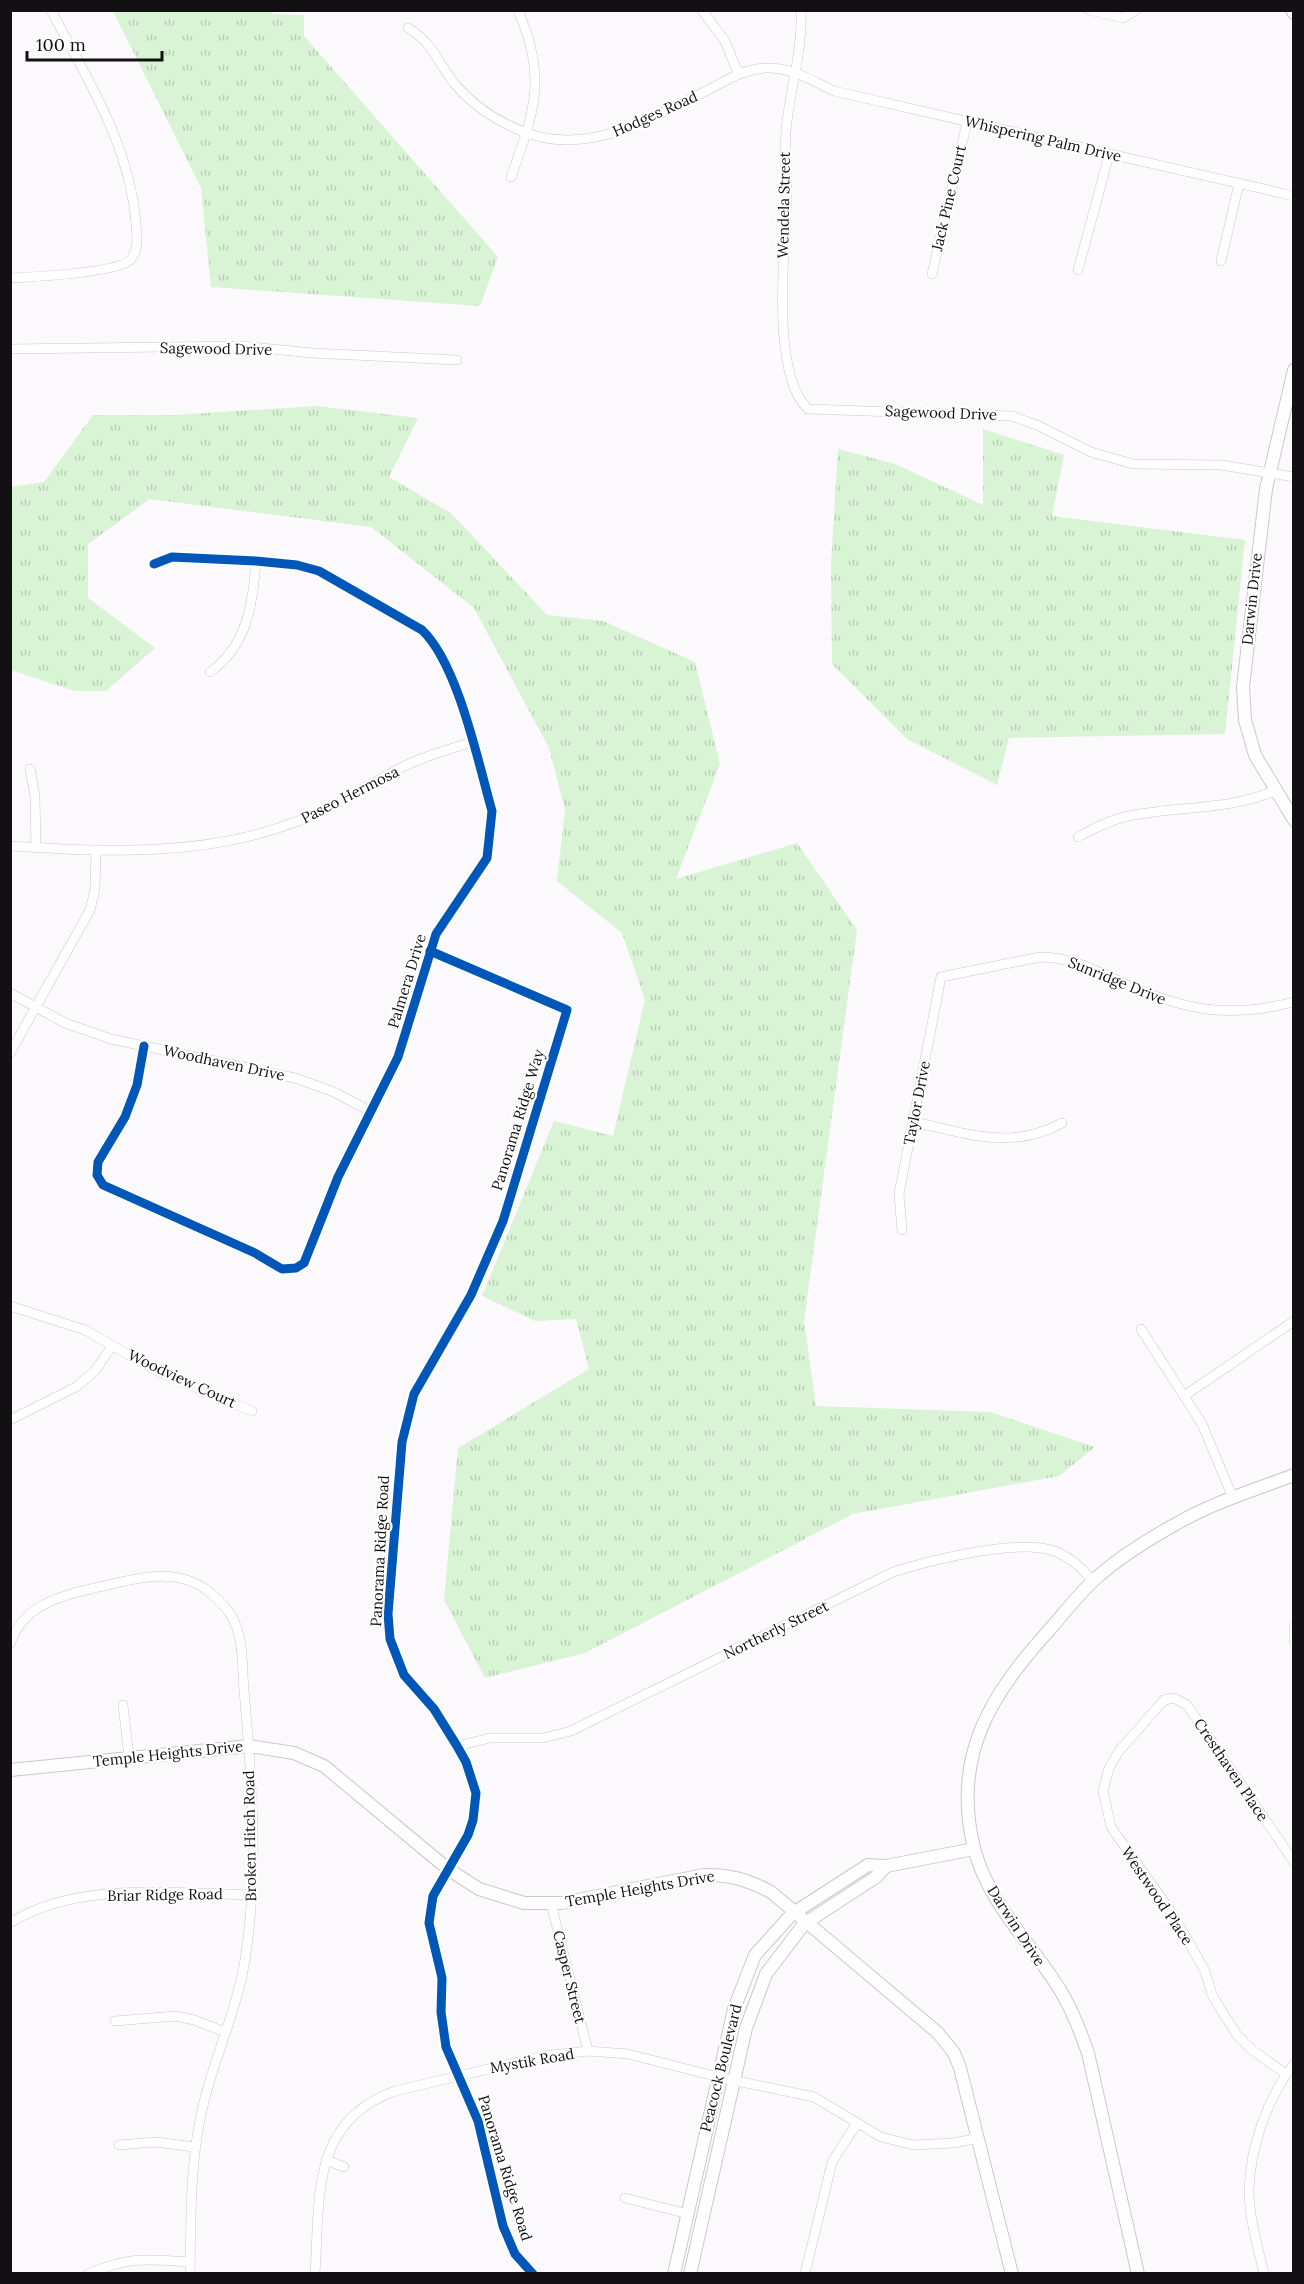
<svg xmlns="http://www.w3.org/2000/svg" width="1304" height="2284" viewBox="0 0 1304 2284" font-family="Lora,serif">
  <style>
    .grass { fill: url(#grass-tufts) }
    .lines { fill: none; stroke-linecap: round; stroke-linejoin: round }
    .minor-casing { stroke: #cac8cb; stroke-width: 10 }
    .tertiary-casing { stroke: #cac8cb; stroke-width: 14 }
    .minor { stroke: #fffeff; stroke-width: 9 }
    .tertiary { stroke: #fffeff; stroke-width: 12 }
    .cycleway-casing { stroke: #fff; stroke-width: 13 }
    .cycleway { stroke: #0057b8; stroke-width: 9 }
    .labels { text-anchor: middle; stroke-width: 4.5; stroke-linejoin: round; paint-order: stroke }
    .street-label { font-size: 15px; fill: #121012; stroke: #fff }
  </style>
  <defs>
    <pattern id="grass-tufts" width="24" height="20" patternUnits="userSpaceOnUse" patternTransform="scale(1.5)"><rect width="24" height="20" fill="#d9f3d5"/><path d="M3 7l-1-3M5 7V3M7 7l1-3M15 17l-1-3M17 17v-4M19 17l1-3" fill="none" stroke="#b9cfb6"/></pattern>
  </defs>
  <rect width="100%" height="100%" fill="#fcf9fd"/>
  <!-- grass -->
  <g class="grass">
    <path d="M 272,11 L 273,14 L 304,15 L 304,36 L 498,257 L 480,306 L 211,287 L 201,188 L 113,11 Z"/>
    <path d="M 317,406 L 418,418 L 389,477 L 451,513 L 547,615 L 603,621 L 695,662 L 720,764 L 676,879 L 797,843 L 857,930 L 804,1321 L 816,1406 L 990,1412 L 1095,1447 L 1059,1476 L 853,1514 L 585,1653 L 485,1678 L 444,1600 L 458,1448 L 589,1369 L 576,1319 L 535,1321 L 482,1296 L 554,1121 L 613,1136 L 645,1000 L 622,933 L 557,881 L 565,810 L 549,748 L 474,608 L 371,527 L 150,499 L 88,544 L 88,598 L 155,648 L 106,691 L 74,691 L 11,670 L 11,487 L 44,482 L 93,415 L 175,415 Z"/>
    <path d="M 983,429 L 1064,455 L 1052,516 L 1245,540 L 1225,734 L 1009,738 L 997,785 L 907,739 L 832,664 L 831,564 L 838,449 L 895,464 L 983,505 Z"/>
  </g>
  <g class="lines">
    <defs>
      <g id="minor">
        <path d="M 702,10 L 725,41 L 738,73"/>
        <path d="M 801,10 C 803,52 789,91 786,132 C 784,154 787,175 787,196 C 785,246 770,374 808,409 L 1012,416 L 1039,426 L 1091,452 L 1133,464 L 1221,465 L 1294,477"/>
        <path d="M 1089,10 L 1123,18 L 1136,10"/>
        <path d="M 408,28 C 433,43 437,61 454,83 C 473,106 496,121 524,132 C 589,157 650,118 708,90 C 727,80 743,69 766,68 C 791,67 813,81 834,91 L 1294,196"/>
        <path d="M 511,177 C 535,110 547,79 518,10"/>
        <path d="M 1221,261 L 1239,184"/>
        <path d="M 1078,270 L 1109,155"/>
        <path d="M 932,274 L 967,122"/>
        <path d="M 10,278 C 31,277 120,273 131,259 C 139,249 137,236 136,224 C 130,145 87,79 51,10"/>
        <path d="M 10,349 L 242,346 L 312,353 L 457,360"/>
        <path d="M 210,672 C 247,646 253,604 256,561"/>
        <path d="M 30,769 L 35,796 L 36,848"/>
        <path d="M 1078,837 C 1096,827 1114,818 1134,815 C 1182,806 1229,810 1274,791"/>
        <path d="M 10,846 C 107,852 206,857 298,821 C 333,808 363,788 395,771 C 419,758 446,750 472,742"/>
        <path d="M 430,951 L 567,1010 L 503,1221 L 471,1295 L 414,1394 L 402,1442 L 388,1614 L 390,1639 L 404,1675 L 434,1709 L 457,1746 L 466,1762 L 476,1793 L 473,1820 L 468,1835 L 433,1896 L 429,1923 L 442,1978 L 441,2012 L 446,2047 L 478,2121 L 503,2226 L 515,2254 L 533,2274"/>
        <path d="M 10,993 L 65,1023 L 111,1039 L 295,1078 L 334,1092 L 370,1111"/>
        <path d="M 144,1046 L 137,1085 L 125,1117 L 98,1162 L 97,1175 L 103,1185 L 255,1253 L 282,1269 L 296,1268 L 304,1263 L 338,1177 L 398,1057 L 436,934 L 487,858 L 492,811 C 478,762 458,664 422,630 L 319,571 L 297,565 L 256,561 L 172,557 L 154,564"/>
        <path d="M 10,1053 L 90,910 L 95,890 L 96,850"/>
        <path d="M 914,1122 C 966,1133 1011,1151 1062,1123"/>
        <path d="M 902,1230 L 899,1194 L 941,977 L 1040,957 C 1070,957 1096,970 1123,983 C 1184,1010 1227,1019 1294,1002"/>
        <path d="M 10,1306 L 85,1330 L 159,1372 L 252,1411"/>
        <path d="M 1141,1329 L 1202,1424 L 1233,1498"/>
        <path d="M 1184,1396 L 1294,1321"/>
        <path d="M 10,1420 L 76,1387 L 95,1371 L 112,1346"/>
        <path d="M 1294,1626 L 1294,1642"/>
        <path d="M 10,1644 C 24,1603 62,1596 99,1587 C 134,1579 174,1566 207,1590 C 215,1596 227,1608 232,1617 C 244,1638 242,1668 244,1690 C 252,1779 259,1872 245,1960 C 236,2016 209,2068 199,2125 C 190,2173 191,2225 190,2274"/>
        <path d="M 123,1705 L 129,1757"/>
        <path d="M 457,1746 L 490,1738 L 543,1738 L 571,1731 L 893,1572 C 932,1560 1020,1537 1057,1552 C 1072,1558 1083,1569 1093,1581"/>
        <path d="M 551,1903 L 588,2051"/>
        <path d="M 10,1923 C 79,1880 175,1894 253,1895"/>
        <path d="M 115,2021 L 176,2016 L 194,2020 L 225,2032"/>
        <path d="M 1286,2074 L 1252,2050 L 1237,2035 L 1213,1997 L 1204,1969 L 1172,1913 L 1111,1827 L 1103,1791 L 1109,1768 L 1119,1751 L 1164,1700 L 1174,1698 L 1187,1705 L 1294,1862"/>
        <path d="M 119,2145 L 155,2142 L 195,2147"/>
        <path d="M 326,2160 L 344,2167"/>
        <path d="M 625,2198 L 688,2214"/>
        <path d="M 88,2274 C 131,2256 145,2259 190,2262"/>
        <path d="M 315,2274 C 320,2199 310,2121 395,2091 L 543,2056 L 588,2051 L 628,2054 L 718,2077 L 814,2097 L 881,2137 L 913,2145 L 954,2143 L 978,2138"/>
        <path d="M 805,2274 L 832,2162 L 857,2123"/>
        <path d="M 1264,2274 C 1258,2247 1249,2218 1249,2191 C 1250,2148 1267,2098 1294,2064"/>
      </g>
      <g id="tertiary">
        <path d="M 1292,10 L 1294,13"/>
        <path d="M 1294,370 L 1266,489 L 1243,687 L 1245,720 L 1255,755 L 1294,820"/>
        <path d="M 10,1770 L 249,1746 L 294,1753 L 324,1766 L 448,1869 L 479,1889 L 524,1903 L 562,1903 L 704,1875 C 729,1874 748,1880 771,1892 L 938,2033 L 954,2053 L 960,2068 L 1012,2274"/>
        <path d="M 674,2274 L 734,2009 L 755,1955 L 792,1914 L 868,1865 L 886,1866 L 974,1849"/>
        <path d="M 690,2274 L 746,2028 L 766,1974 L 804,1924 L 876,1877 L 886,1866"/>
        <path d="M 1138,2274 L 1088,2053 C 1081,2033 1074,2014 1063,1995 C 1034,1945 989,1906 974,1848 C 951,1755 992,1693 1051,1628 C 1065,1612 1078,1595 1094,1580 C 1118,1558 1147,1540 1176,1524 C 1212,1503 1254,1490 1294,1475"/>
      </g>
    </defs>
    <!-- minor casing -->
    <use href="#minor" class="minor-casing"/>
    <!-- tertiary casing -->
    <use href="#tertiary" class="tertiary-casing"/>
    <!-- minor -->
    <use href="#minor" class="minor"/>
    <!-- tertiary -->
    <use href="#tertiary" class="tertiary"/>
    <defs>
      <g id="cycleway">
        <path d="M 430,951 L 567,1010 L 503,1221 L 471,1295 L 414,1394 L 402,1442 L 388,1614 L 390,1639 L 404,1675 L 434,1709 L 457,1746 L 466,1762 L 476,1793 L 473,1820 L 468,1835 L 433,1896 L 429,1923 L 442,1978 L 441,2012 L 446,2047 L 478,2121 L 503,2226 L 515,2254 L 533,2274"/>
        <path d="M 144,1046 L 137,1085 L 125,1117 L 98,1162 L 97,1175 L 103,1185 L 255,1253 L 282,1269 L 296,1268 L 304,1263 L 338,1177 L 398,1057 L 436,934 L 487,858 L 492,811 C 478,762 458,664 422,630 L 319,571 L 297,565 L 256,561 L 172,557 L 154,564"/>
      </g>
    </defs>
    <!-- cycleway casing -->
    <use href="#cycleway" class="cycleway-casing"/>
    <!-- cycleway -->
    <use href="#cycleway" class="cycleway"/>
  </g>
  <g class="labels">
    <!-- street labels -->
    <g class="street-label">
      <text transform="translate(655 114) rotate(-24)" y="5">Hodges Road</text>
      <text transform="translate(1043 139) rotate(13)" y="5">Whispering Palm Drive</text>
      <text transform="translate(949 198) rotate(-77)" y="5">Jack Pine Court</text>
      <text transform="translate(784 205) rotate(-89)" y="5">Wendela Street</text>
      <text transform="translate(216 349) rotate(1)" y="5">Sagewood Drive</text>
      <text transform="translate(941 413) rotate(2)" y="5">Sagewood Drive</text>
      <text transform="translate(1252 599) rotate(-84)" y="5">Darwin Drive</text>
      <text transform="translate(350 795) rotate(-27)" y="5">Paseo Hermosa</text>
      <text transform="translate(407 981) rotate(-73)" y="5">Palmera Drive</text>
      <text transform="translate(1117 981) rotate(22)" y="5">Sunridge Drive</text>
      <text transform="translate(224 1063) rotate(12)" y="5">Woodhaven Drive</text>
      <text transform="translate(917 1103) rotate(-79)" y="5">Taylor Drive</text>
      <text transform="translate(518 1120) rotate(-73)" y="5">Panorama Ridge Way</text>
      <text transform="translate(182 1379) rotate(25)" y="5">Woodview Court</text>
      <text transform="translate(380 1551) rotate(-87)" y="5">Panorama Ridge Road</text>
      <text transform="translate(776 1630) rotate(-26)" y="5">Northerly Street</text>
      <text transform="translate(168 1754) rotate(-6)" y="5">Temple Heights Drive</text>
      <text transform="translate(1231 1770) rotate(56)" y="5">Cresthaven Place</text>
      <text transform="translate(250 1836) rotate(-91)" y="5">Broken Hitch Road</text>
      <text transform="translate(640 1889) rotate(-10)" y="5">Temple Heights Drive</text>
      <text transform="translate(165 1895) rotate(-1)" y="5">Briar Ridge Road</text>
      <text transform="translate(1157 1896) rotate(56)" y="5">Westwood Place</text>
      <text transform="translate(1016 1926) rotate(57)" y="5">Darwin Drive</text>
      <text transform="translate(569 1977) rotate(76)" y="5">Casper Street</text>
      <text transform="translate(532 2061) rotate(-10)" y="5">Mystik Road</text>
      <text transform="translate(721 2068) rotate(-76)" y="5">Peacock Boulevard</text>
      <text transform="translate(505 2168) rotate(73)" y="5">Panorama Ridge Road</text>
    </g>
  </g>
  <!-- border -->
  <rect width="1304" height="2284" fill="none" stroke="#121012" stroke-width="24"/>
  <!-- scale -->
  <path d="M27 51v9h135v-9" fill="none" stroke="#121012" stroke-width="3"/>
  <text x="36" y="51" font-size="18" fill="#121012" stroke="#ffffff" stroke-width="4.5" paint-order="stroke">100 m</text>
</svg>
